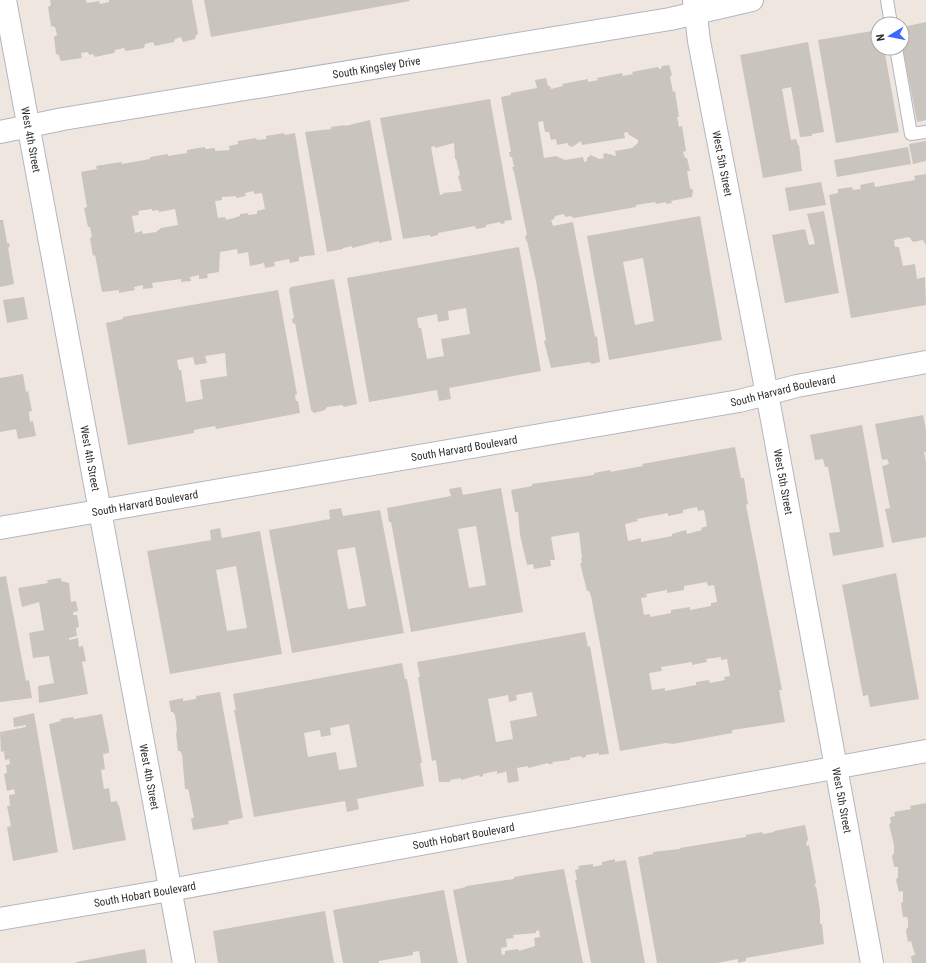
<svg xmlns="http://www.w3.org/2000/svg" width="926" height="963" viewBox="0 0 926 963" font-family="'Roboto Condensed',sans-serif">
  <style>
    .building { fill: #cac4be; fill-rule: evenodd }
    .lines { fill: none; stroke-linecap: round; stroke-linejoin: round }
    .lane-casing { stroke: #b3b6c1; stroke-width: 14 }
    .street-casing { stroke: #b3b6c1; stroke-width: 24 }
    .secondary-casing { stroke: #b3b6c1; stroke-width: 24 }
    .lane { stroke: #fff; stroke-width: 12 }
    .street { stroke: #fff; stroke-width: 22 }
    .secondary { stroke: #fff; stroke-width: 22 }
    .labels { text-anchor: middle; stroke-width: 4; stroke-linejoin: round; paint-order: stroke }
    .street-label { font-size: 11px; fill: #2d2d2d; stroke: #fff }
  </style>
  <rect width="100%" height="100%" fill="#efe7df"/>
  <!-- building -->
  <g class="building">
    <path d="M 50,0 L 86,0 L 87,3 L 99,1 L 100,4 L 109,2 L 109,0 L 192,0 L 198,34 L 196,35 L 195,39 L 183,42 L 181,37 L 175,39 L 174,42 L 155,46 L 153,42 L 145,44 L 144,48 L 126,51 L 124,48 L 115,50 L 114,53 L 95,57 L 93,54 L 89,55 L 88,52 L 81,53 L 82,58 L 62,61 L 60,60 L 59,55 L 56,54 L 54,37 L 57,35 L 55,27 L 51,26 L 48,7 L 51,5 Z"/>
    <path d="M 204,0 L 409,0 L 410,1 L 211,37 Z"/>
    <path d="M 926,22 L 926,120 L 917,122 L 902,44 L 902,28 L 903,27 Z"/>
    <path d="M 878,30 L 878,48 L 884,48 L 899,132 L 836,143 L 818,40 Z"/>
    <path d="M 808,42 L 824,132 L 812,134 L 812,136 L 800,137 L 791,87 L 782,89 L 791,140 L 796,139 L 798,145 L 799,145 L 802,171 L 763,178 L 740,55 Z"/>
    <path d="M 669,65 L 672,75 L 670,77 L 673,92 L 675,91 L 679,117 L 677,117 L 679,127 L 682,126 L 686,151 L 683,152 L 685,158 L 687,158 L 690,171 L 687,171 L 690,188 L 693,190 L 692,197 L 671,201 L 672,203 L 666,204 L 666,202 L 656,204 L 655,202 L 636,205 L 636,207 L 574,218 L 570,216 L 565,217 L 564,214 L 555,216 L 554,219 L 551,220 L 553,226 L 573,222 L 595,337 L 597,336 L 600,362 L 591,364 L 590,362 L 551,368 L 544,341 L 546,340 L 536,281 L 527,241 L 526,241 L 525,236 L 527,235 L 514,172 L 512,167 L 514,167 L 512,157 L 510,157 L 509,152 L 511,152 L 501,97 L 511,95 L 511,93 L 537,88 L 535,80 L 546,78 L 548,86 L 550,86 L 551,89 L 563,86 L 562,84 L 588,79 L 588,82 L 598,80 L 597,78 L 622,73 L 623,76 L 633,74 L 632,72 L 658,67 L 659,69 L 661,69 L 662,66 ZM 543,121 L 545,132 L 549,132 L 551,140 L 556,139 L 557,145 L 568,143 L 568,145 L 572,147 L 581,141 L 582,145 L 625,138 L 624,133 L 628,132 L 628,134 L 638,140 L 638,143 L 632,148 L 615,151 L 616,156 L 605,153 L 603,154 L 604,158 L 599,159 L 591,155 L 587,158 L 587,161 L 584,162 L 583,157 L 565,160 L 556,156 L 544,158 L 538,122 Z"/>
    <path d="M 490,99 L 512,220 L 504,221 L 505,223 L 501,224 L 500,222 L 486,225 L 486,227 L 476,229 L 475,226 L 438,233 L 438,235 L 430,237 L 430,235 L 403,239 L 380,118 ZM 454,143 L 455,159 L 456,159 L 460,175 L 458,176 L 462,191 L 443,193 L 444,194 L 440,195 L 431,147 L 435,146 L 435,148 Z"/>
    <path d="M 370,120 L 392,240 L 379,243 L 379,241 L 352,248 L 352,246 L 343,248 L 343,249 L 327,252 L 305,132 L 331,129 L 331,127 L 345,125 L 345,126 Z"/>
    <path d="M 284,133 L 285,135 L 295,133 L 315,255 L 299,257 L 299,261 L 290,263 L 289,259 L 274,262 L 275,266 L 265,268 L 264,263 L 250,266 L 248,252 L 238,254 L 237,249 L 220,252 L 219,272 L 207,274 L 208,278 L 199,279 L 199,275 L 190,277 L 191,281 L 181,282 L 181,279 L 152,283 L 153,288 L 143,289 L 143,285 L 134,287 L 135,290 L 119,293 L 119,290 L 102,292 L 95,255 L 93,256 L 90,238 L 92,237 L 90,227 L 88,227 L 84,208 L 87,207 L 81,172 L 97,169 L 96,166 L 121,162 L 122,164 L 150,159 L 150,157 L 168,154 L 168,156 L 187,153 L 187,150 L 205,147 L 205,149 L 215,148 L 215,151 L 230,150 L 229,146 L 238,144 L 238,141 L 256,138 L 257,140 L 266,139 L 266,136 ZM 254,191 L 254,194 L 262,193 L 265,209 L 257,211 L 257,214 L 248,215 L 248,213 L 240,214 L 240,216 L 234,218 L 226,220 L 225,217 L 218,218 L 215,201 L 222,200 L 222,197 L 236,196 L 236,198 L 246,196 L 245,193 ZM 152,209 L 152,211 L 158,210 L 159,212 L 175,209 L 178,225 L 161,228 L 156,232 L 143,234 L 142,231 L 135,233 L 132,216 L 139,215 L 138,211 Z"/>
    <path d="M 926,141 L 926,161 L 913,164 L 909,144 Z"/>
    <path d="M 908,147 L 911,164 L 837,177 L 834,160 Z"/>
    <path d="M 926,174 L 926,245 L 923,240 L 913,242 L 909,237 L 894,240 L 895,247 L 899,247 L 903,266 L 915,264 L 917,279 L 925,277 L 926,305 L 851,318 L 829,195 L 838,193 L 838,189 L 852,187 L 853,190 L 861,189 L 860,185 L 874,182 L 875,187 L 915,180 L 914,176 Z"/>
    <path d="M 821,182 L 826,205 L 789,211 L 785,188 Z"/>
    <path d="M 824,211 L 839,293 L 785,303 L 772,235 L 805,229 L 809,245 L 815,244 L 807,214 Z"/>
    <path d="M 700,216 L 722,340 L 609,360 L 587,236 ZM 643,258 L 654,321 L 635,325 L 623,262 Z"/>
    <path d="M 0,220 L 3,220 L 7,243 L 9,243 L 10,247 L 8,247 L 14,284 L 0,287 Z"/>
    <path d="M 519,247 L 541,371 L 449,388 L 451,399 L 439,401 L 437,390 L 369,402 L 347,278 ZM 466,308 L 470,334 L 441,339 L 444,356 L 427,359 L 421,328 L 419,328 L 417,318 L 437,314 L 438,322 L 449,320 L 448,311 Z"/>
    <path d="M 334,279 L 357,404 L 344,407 L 342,405 L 327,407 L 325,410 L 314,413 L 311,410 L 295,323 L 293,324 L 292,319 L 294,318 L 289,290 L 291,287 Z"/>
    <path d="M 278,290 L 297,394 L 295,395 L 296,401 L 298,401 L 300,413 L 216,429 L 215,426 L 194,430 L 194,433 L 128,445 L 106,323 L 123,319 L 123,317 ZM 225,353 L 227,376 L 200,380 L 203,399 L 186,402 L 181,370 L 179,370 L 177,360 L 193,357 L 195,365 L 207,363 L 205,356 Z"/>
    <path d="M 24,297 L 28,319 L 7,323 L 3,300 Z"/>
    <path d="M 23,374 L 26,392 L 28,391 L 32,411 L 29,412 L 30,422 L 33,421 L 36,436 L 18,439 L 16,429 L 0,432 L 0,378 Z"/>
    <path d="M 923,415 L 926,429 L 926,452 L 924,452 L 926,461 L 926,537 L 892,543 L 885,509 L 890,508 L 882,466 L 889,464 L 887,459 L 882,460 L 875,424 Z"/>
    <path d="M 862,425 L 884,547 L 833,556 L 829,533 L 840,532 L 828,467 L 825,467 L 823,459 L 815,460 L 810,435 Z"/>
    <path d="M 735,447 L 741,478 L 744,478 L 748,504 L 746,505 L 782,690 L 779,690 L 785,722 L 732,730 L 732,733 L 673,744 L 666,743 L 620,751 L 591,596 L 589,591 L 587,591 L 580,563 L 582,563 L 581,558 L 582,558 L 579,532 L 551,537 L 555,560 L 550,560 L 551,566 L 534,569 L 533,564 L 527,565 L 520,535 L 518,512 L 515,512 L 511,490 L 532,486 L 532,484 L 594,475 L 594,473 L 610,470 L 611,472 L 615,471 L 643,466 L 642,464 ZM 697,507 L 698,511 L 704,510 L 707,526 L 701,528 L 702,530 L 687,534 L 686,530 L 672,534 L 672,536 L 641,542 L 641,538 L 628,541 L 625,524 L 638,521 L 637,519 L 668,513 L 668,516 L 683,513 L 683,510 ZM 707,582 L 708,586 L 714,585 L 717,602 L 711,603 L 711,606 L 690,610 L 690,607 L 671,610 L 671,613 L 650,617 L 650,614 L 644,615 L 641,598 L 647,597 L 646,594 L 667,590 L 667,593 L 684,590 L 684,586 ZM 721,657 L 721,660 L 727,659 L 730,676 L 724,677 L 725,680 L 710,683 L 709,680 L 696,682 L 696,685 L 665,691 L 665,688 L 652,690 L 649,673 L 662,671 L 661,667 L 692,662 L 692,665 L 707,662 L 706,659 Z"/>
    <path d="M 461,487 L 463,495 L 501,488 L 523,612 L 411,632 L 391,522 L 389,522 L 387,508 L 451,496 L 449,489 ZM 476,526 L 486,585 L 469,588 L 458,529 Z"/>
    <path d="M 341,508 L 343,516 L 380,510 L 404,633 L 292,653 L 269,530 L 330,519 L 329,510 ZM 355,547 L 366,606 L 348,609 L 337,550 Z"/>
    <path d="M 220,528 L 222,538 L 260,531 L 282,654 L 170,674 L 147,551 L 211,540 L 210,530 ZM 236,566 L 247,628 L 227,631 L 216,570 Z"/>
    <path d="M 896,573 L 919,699 L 870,707 L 868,695 L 863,696 L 842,585 Z"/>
    <path d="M 6,576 L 26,681 L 29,680 L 32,698 L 0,702 L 0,577 Z"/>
    <path d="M 61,578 L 61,581 L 69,583 L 71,602 L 76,601 L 78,611 L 73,612 L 73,615 L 77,615 L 79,627 L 76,628 L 77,636 L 69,638 L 69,640 L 78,638 L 79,647 L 83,646 L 86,661 L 82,662 L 88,694 L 39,703 L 38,686 L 54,683 L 49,656 L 33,658 L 29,633 L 44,630 L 39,602 L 22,607 L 18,588 L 48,583 L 47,580 Z"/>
    <path d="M 585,632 L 588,647 L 590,646 L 609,754 L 599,755 L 599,753 L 586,755 L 586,757 L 582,758 L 581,756 L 570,758 L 570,760 L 552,762 L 553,764 L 548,764 L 548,763 L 528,768 L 528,766 L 517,768 L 519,781 L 508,783 L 506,770 L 505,772 L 497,774 L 497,771 L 483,774 L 483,776 L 480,777 L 479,775 L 461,780 L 461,778 L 450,780 L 450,782 L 439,782 L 436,760 L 432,761 L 418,677 L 420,677 L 417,662 ZM 532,692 L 537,716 L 510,721 L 513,739 L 496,742 L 488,699 L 508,695 L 509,702 L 517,700 L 516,695 Z"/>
    <path d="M 402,663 L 405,679 L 407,679 L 422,763 L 420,763 L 424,786 L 357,799 L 359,809 L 347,812 L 345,801 L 254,817 L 234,710 L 236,710 L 233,694 ZM 349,724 L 357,767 L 339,770 L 336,752 L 308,757 L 304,733 L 320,730 L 321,737 L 331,735 L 330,728 Z"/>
    <path d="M 220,692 L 243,818 L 228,821 L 229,824 L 193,830 L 191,818 L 194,818 L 189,792 L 188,789 L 185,789 L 182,754 L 180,751 L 178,751 L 176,734 L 177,730 L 175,715 L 173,712 L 171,712 L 169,701 L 183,698 L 183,701 L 196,699 L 196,696 Z"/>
    <path d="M 34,713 L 58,852 L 13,861 L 7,827 L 11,826 L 7,806 L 10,806 L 9,795 L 15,794 L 14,789 L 7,791 L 4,774 L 7,773 L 6,765 L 10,764 L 9,759 L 5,760 L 4,751 L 1,752 L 0,732 L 26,727 L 26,725 L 14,727 L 13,718 Z"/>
    <path d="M 102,714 L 109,749 L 109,753 L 103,754 L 105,769 L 101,770 L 104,789 L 109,788 L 111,802 L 117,801 L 118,805 L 119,805 L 126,840 L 73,850 L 49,724 L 61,721 L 60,719 L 73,717 L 74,719 Z"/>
    <path d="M 926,803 L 926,963 L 912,963 L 911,956 L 915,955 L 911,941 L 908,942 L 906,930 L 908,927 L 908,920 L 907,917 L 903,917 L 901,903 L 903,902 L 903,891 L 899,892 L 896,880 L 898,877 L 898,867 L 894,867 L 892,856 L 894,853 L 894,845 L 889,824 L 891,823 L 890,817 L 895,816 L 894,812 L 911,809 L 910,806 Z"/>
    <path d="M 805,825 L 808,839 L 806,844 L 807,846 L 809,845 L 814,872 L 816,882 L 814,887 L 816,886 L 820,910 L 820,924 L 822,924 L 824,944 L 746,958 L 746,961 L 738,963 L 738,959 L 717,963 L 657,963 L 638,857 L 653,854 L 653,852 L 680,849 L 680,848 L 746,837 L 746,835 L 762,832 L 763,834 L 774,832 L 774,831 Z"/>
    <path d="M 615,859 L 615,862 L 626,860 L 645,963 L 591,963 L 575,880 L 577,880 L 575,870 L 579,869 L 578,866 L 593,864 L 593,867 L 602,865 L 602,862 Z"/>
    <path d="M 564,869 L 583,963 L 467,963 L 453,890 L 466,887 L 466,886 L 514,879 L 514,877 L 531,874 ZM 539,930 L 540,937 L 534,938 L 535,946 L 519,951 L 518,949 L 505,951 L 505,954 L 502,955 L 501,948 L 507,947 L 506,939 L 514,938 L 513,935 L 536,933 L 536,931 Z"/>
    <path d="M 444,890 L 458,963 L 421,963 L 419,951 L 413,952 L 413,955 L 379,961 L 379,963 L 343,963 L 333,910 Z"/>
    <path d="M 325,911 L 334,963 L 218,963 L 213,931 Z"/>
    <path d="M 145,949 L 147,963 L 76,963 L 76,962 Z"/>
  </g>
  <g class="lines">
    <defs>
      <g id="lane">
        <path d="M 887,0 L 891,24"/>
        <path d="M 896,48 L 911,134 L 926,132"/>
      </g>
      <g id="street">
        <path id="s1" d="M 5,0 L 184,963"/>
        <path id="s2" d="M 694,0 L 699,41 L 772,420 L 872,963"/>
        <path id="s3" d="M 0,132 L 63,119 L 670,19 L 752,0"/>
        <path id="s4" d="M 0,919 L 170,890 L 926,751"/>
      </g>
      <g id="secondary">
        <path id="s5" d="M 0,528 L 739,401 L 797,386 L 926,362"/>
      </g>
    </defs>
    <!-- lane casing -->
    <use href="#lane" class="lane-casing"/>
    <!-- street casing -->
    <use href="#street" class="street-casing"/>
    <!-- secondary casing -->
    <use href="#secondary" class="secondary-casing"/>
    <!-- lane -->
    <use href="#lane" class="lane"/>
    <!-- street -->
    <use href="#street" class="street"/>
    <!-- secondary -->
    <use href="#secondary" class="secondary"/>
  </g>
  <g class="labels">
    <!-- street labels -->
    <g class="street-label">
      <text dy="4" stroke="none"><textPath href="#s3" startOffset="382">South Kingsley Drive</textPath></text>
      <text dy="4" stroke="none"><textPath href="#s1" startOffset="142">West 4th Street</textPath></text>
      <text dy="4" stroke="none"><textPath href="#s2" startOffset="166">West 5th Street</textPath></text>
      <text dy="4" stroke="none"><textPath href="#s5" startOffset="795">South Harvard Boulevard</textPath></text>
      <text dy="4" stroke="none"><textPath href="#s5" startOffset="471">South Harvard Boulevard</textPath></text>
      <text dy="4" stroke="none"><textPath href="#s1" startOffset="466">West 4th Street</textPath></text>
      <text dy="4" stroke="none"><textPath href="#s2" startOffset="490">West 5th Street</textPath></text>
      <text dy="4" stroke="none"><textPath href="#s5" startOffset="147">South Harvard Boulevard</textPath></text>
      <text dy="4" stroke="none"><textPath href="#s1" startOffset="790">West 4th Street</textPath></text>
      <text dy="4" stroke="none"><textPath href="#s2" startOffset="814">West 5th Street</textPath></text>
      <text dy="4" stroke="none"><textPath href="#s4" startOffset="471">South Hobart Boulevard</textPath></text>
      <text dy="4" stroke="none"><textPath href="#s4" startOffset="147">South Hobart Boulevard</textPath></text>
    </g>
  </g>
  <!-- north arrow -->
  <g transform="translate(890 36) rotate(260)"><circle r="19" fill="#ffffff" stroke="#ababab"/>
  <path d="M0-3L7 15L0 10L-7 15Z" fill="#3b69ff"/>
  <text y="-6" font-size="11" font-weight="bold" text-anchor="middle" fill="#2d2d2d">N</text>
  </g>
</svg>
